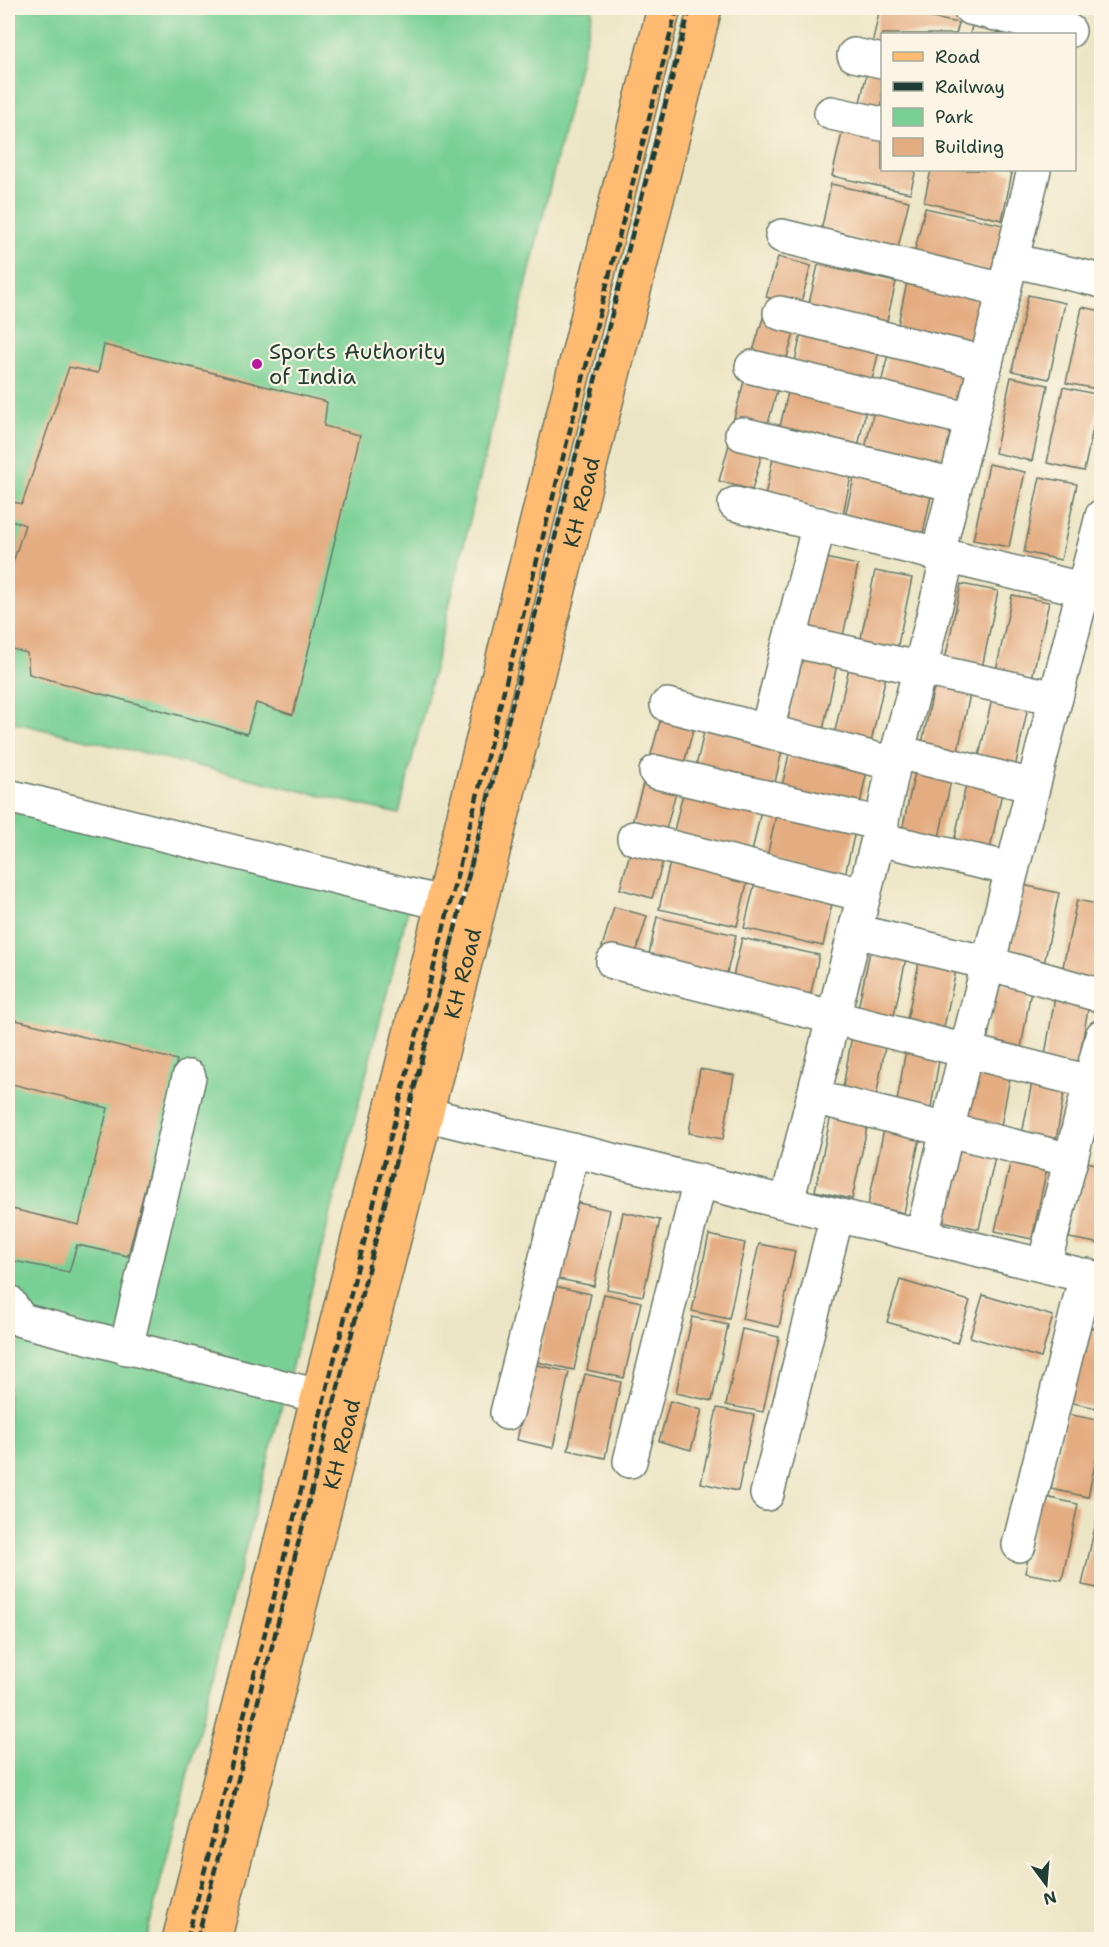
<svg xmlns="http://www.w3.org/2000/svg" width="1109" height="1947" viewBox="0 0 1109 1947" font-family="'Shantell Sans',sans-serif">
  <style>
    .green { fill: #79d095; stroke: #4c8664; stroke-width: 1.5 }
    .building { fill: #e4ac81 }
    .lines { fill: none; stroke-linecap: round; stroke-linejoin: round }
    .minor-casing { stroke: #677867; stroke-width: 36 }
    .major-casing { stroke: #677867; stroke-width: 36 }
    .minor { stroke: #fff; stroke-width: 33 }
    .major { stroke: #ffbb71; stroke-width: 33 }
    .rail { stroke: #1f3d34; stroke-width: 4.5; stroke-dasharray: 9 4.5; stroke-linecap: butt }
    .poi-dot { fill: #b5179e; stroke: #fcf5e5; stroke-width: 2 }
    .labels { text-anchor: middle; stroke-width: 4.5; stroke-linejoin: round; paint-order: stroke }
    .poi-label { font-size: 22px; fill: #1f3d34; stroke: #fcf5e5; text-anchor: start }
    .street-label { font-size: 22px; fill: #1f3d34; stroke: #fcf5e5 }
  </style>
  <rect width="100%" height="100%" fill="#fcf5e5"/>
  <filter id="ink" filterUnits="userSpaceOnUse"><feTurbulence type="fractalNoise" baseFrequency=".0167" numOctaves="2"/><feDisplacementMap in="SourceGraphic" scale="12" xChannelSelector="R" yChannelSelector="G"/><feConvolveMatrix kernelMatrix="1 2 1 2 8 2 1 2 1" color-interpolation-filters="sRGB"/></filter>
  <filter id="wash" filterUnits="userSpaceOnUse"><feTurbulence type="fractalNoise" baseFrequency=".008" numOctaves="4" result="noise"/><feDisplacementMap in="SourceGraphic" scale="24" xChannelSelector="R" yChannelSelector="G"/><feGaussianBlur stdDeviation="1.35" result="paint"/><feColorMatrix in="noise" values="0 0 0 0 0 0 0 0 0 0 0 0 0 0 0 0 0 1.4 0 .05"/><feComposite in="paint" operator="in"/></filter>
  <g filter="url(#wash)">
    <rect width="100%" height="100%" fill="#ece5c5"/>
    <!-- green -->
    <g class="green">
      <path d="M 8,8 L 593,8 L 399,814 L 8,721 Z"/>
      <path d="M 8,788 L 413,890 L 146,1939 L 8,1940 Z"/>
    </g>
    <g id="blocks">
      <!-- building -->
      <g class="building">
        <path d="M 880,8 L 959,23 L 956,34 L 882,34 L 882,56 L 870,53 Z"/>
        <path d="M 972,26 L 1007,34 L 970,34 Z"/>
        <path d="M 869,64 L 882,67 L 882,116 L 858,111 Z"/>
        <path d="M 843,129 L 882,138 L 882,170 L 916,170 L 910,193 L 832,176 Z"/>
        <path d="M 931,170 L 997,170 L 1012,173 L 1002,220 L 924,202 Z"/>
        <path d="M 831,184 L 909,201 L 898,248 L 821,231 Z"/>
        <path d="M 925,208 L 1003,225 L 992,272 L 914,254 Z"/>
        <path d="M 778,257 L 811,266 L 800,306 L 766,297 Z"/>
        <path d="M 818,265 L 896,282 L 885,329 L 807,312 Z"/>
        <path d="M 907,282 L 985,300 L 975,346 L 897,329 Z"/>
        <path d="M 1028,295 L 1065,303 L 1049,379 L 1012,371 Z"/>
        <path d="M 1082,307 L 1102,311 L 1102,390 L 1066,383 Z"/>
        <path d="M 763,318 L 796,327 L 784,367 L 751,358 Z"/>
        <path d="M 803,324 L 881,342 L 870,389 L 793,371 Z"/>
        <path d="M 104,345 L 327,402 L 324,426 L 360,435 L 293,715 L 256,703 L 247,734 L 29,674 L 27,653 L 8,648 L 8,578 L 25,525 L 8,519 L 8,501 L 22,504 L 69,367 L 98,373 Z"/>
        <path d="M 890,346 L 968,363 L 957,410 L 879,392 Z"/>
        <path d="M 1011,377 L 1048,385 L 1032,461 L 995,453 Z"/>
        <path d="M 745,378 L 778,387 L 767,427 L 734,418 Z"/>
        <path d="M 1063,387 L 1100,395 L 1084,471 L 1047,463 Z"/>
        <path d="M 789,388 L 867,405 L 857,452 L 778,435 Z"/>
        <path d="M 875,406 L 952,424 L 942,471 L 864,453 Z"/>
        <path d="M 730,441 L 763,450 L 752,490 L 719,481 Z"/>
        <path d="M 775,449 L 853,467 L 843,514 L 765,496 Z"/>
        <path d="M 989,464 L 1025,472 L 1009,547 L 973,540 Z"/>
        <path d="M 856,470 L 933,487 L 923,533 L 845,516 Z"/>
        <path d="M 1040,477 L 1077,484 L 1061,560 L 1024,552 Z"/>
        <path d="M 821,557 L 858,565 L 842,641 L 805,633 Z"/>
        <path d="M 875,571 L 912,578 L 896,654 L 859,647 Z"/>
        <path d="M 961,584 L 998,591 L 982,668 L 945,660 Z"/>
        <path d="M 1012,595 L 1049,602 L 1032,678 L 996,671 Z"/>
        <path d="M 802,652 L 838,660 L 822,735 L 786,728 Z"/>
        <path d="M 850,663 L 887,671 L 870,747 L 833,740 Z"/>
        <path d="M 936,677 L 972,684 L 956,761 L 920,753 Z"/>
        <path d="M 994,690 L 1030,697 L 1014,773 L 977,765 Z"/>
        <path d="M 661,718 L 694,727 L 683,767 L 650,758 Z"/>
        <path d="M 705,728 L 783,746 L 773,792 L 694,775 Z"/>
        <path d="M 790,749 L 868,766 L 858,813 L 780,796 Z"/>
        <path d="M 917,763 L 953,771 L 937,847 L 900,839 Z"/>
        <path d="M 968,775 L 1004,783 L 988,859 L 952,852 Z"/>
        <path d="M 643,784 L 676,792 L 665,833 L 632,823 Z"/>
        <path d="M 684,789 L 762,806 L 752,852 L 673,835 Z"/>
        <path d="M 777,810 L 856,827 L 845,875 L 767,857 Z"/>
        <path d="M 631,849 L 664,858 L 652,898 L 620,889 Z"/>
        <path d="M 670,862 L 748,879 L 737,926 L 659,909 Z"/>
        <path d="M 755,882 L 833,899 L 823,946 L 744,928 Z"/>
        <path d="M 1023,885 L 1059,893 L 1043,969 L 1007,961 Z"/>
        <path d="M 1077,900 L 1102,905 L 1102,967 L 1098,984 L 1061,976 Z"/>
        <path d="M 614,907 L 647,916 L 635,956 L 602,947 Z"/>
        <path d="M 657,917 L 736,935 L 725,981 L 647,964 Z"/>
        <path d="M 742,938 L 819,955 L 809,1002 L 731,985 Z"/>
        <path d="M 872,942 L 908,949 L 892,1025 L 856,1018 Z"/>
        <path d="M 921,953 L 958,961 L 942,1037 L 905,1029 Z"/>
        <path d="M 997,984 L 1031,990 L 1020,1054 L 986,1048 Z"/>
        <path d="M 1055,997 L 1089,1003 L 1078,1067 L 1044,1061 Z"/>
        <path d="M 8,1018 L 177,1060 L 128,1256 L 77,1245 L 69,1272 L 8,1260 L 8,1208 L 79,1225 L 108,1108 L 8,1083 Z"/>
        <path d="M 852,1035 L 886,1041 L 875,1104 L 841,1099 Z"/>
        <path d="M 906,1049 L 940,1055 L 929,1119 L 895,1113 Z"/>
        <path d="M 977,1061 L 1012,1067 L 1000,1131 L 966,1125 Z"/>
        <path d="M 700,1069 L 734,1075 L 723,1139 L 689,1133 Z"/>
        <path d="M 1033,1076 L 1066,1082 L 1055,1146 L 1021,1140 Z"/>
        <path d="M 1102,1096 L 1102,1136 L 1090,1132 Z"/>
        <path d="M 831,1115 L 868,1123 L 852,1199 L 815,1191 Z"/>
        <path d="M 884,1129 L 920,1137 L 904,1213 L 868,1205 Z"/>
        <path d="M 959,1145 L 996,1153 L 979,1229 L 943,1221 Z"/>
        <path d="M 1012,1155 L 1048,1163 L 1032,1239 L 995,1231 Z"/>
        <path d="M 1086,1162 L 1102,1165 L 1102,1244 L 1069,1238 Z"/>
        <path d="M 574,1202 L 610,1210 L 594,1286 L 558,1279 Z"/>
        <path d="M 623,1212 L 660,1220 L 643,1296 L 607,1289 Z"/>
        <path d="M 709,1235 L 745,1243 L 729,1319 L 692,1311 Z"/>
        <path d="M 759,1244 L 795,1251 L 779,1327 L 742,1319 Z"/>
        <path d="M 900,1280 L 970,1301 L 957,1343 L 887,1322 Z"/>
        <path d="M 554,1286 L 591,1294 L 574,1370 L 538,1362 Z"/>
        <path d="M 604,1294 L 641,1302 L 624,1378 L 587,1370 Z"/>
        <path d="M 983,1295 L 1053,1316 L 1041,1358 L 970,1337 Z"/>
        <path d="M 692,1317 L 728,1325 L 712,1401 L 676,1393 Z"/>
        <path d="M 1084,1326 L 1102,1330 L 1102,1409 L 1068,1402 Z"/>
        <path d="M 742,1329 L 779,1337 L 763,1412 L 726,1405 Z"/>
        <path d="M 533,1364 L 569,1372 L 553,1448 L 517,1440 Z"/>
        <path d="M 585,1374 L 621,1382 L 605,1458 L 568,1450 Z"/>
        <path d="M 670,1401 L 702,1410 L 691,1450 L 659,1441 Z"/>
        <path d="M 717,1408 L 754,1415 L 738,1491 L 701,1483 Z"/>
        <path d="M 1067,1414 L 1102,1421 L 1102,1431 L 1088,1497 L 1051,1489 Z"/>
        <path d="M 1041,1496 L 1078,1504 L 1062,1580 L 1025,1573 Z"/>
        <path d="M 1099,1509 L 1102,1510 L 1102,1589 L 1082,1585 Z"/>
      </g>
    </g>
  </g>
  <g filter="url(#ink)">
    <use href="#blocks" fill-opacity="0" stroke="#677867" stroke-width="1.5"/>
    <g class="lines">
      <defs>
        <g id="minor">
          <path d="M 970,8 L 1069,31"/>
          <path d="M 854,55 L 882,61"/>
          <path d="M 831,113 L 882,124"/>
          <path d="M 782,236 L 1004,290"/>
          <path d="M 1011,260 L 1102,281"/>
          <path d="M 780,313 L 986,363"/>
          <path d="M 752,367 L 972,420"/>
          <path d="M 742,434 L 955,485"/>
          <path d="M 735,504 L 938,554 L 1034,170"/>
          <path d="M 938,554 L 1102,594"/>
          <path d="M 790,640 L 1056,698"/>
          <path d="M 667,705 L 894,764"/>
          <path d="M 767,730 L 819,524"/>
          <path d="M 898,752 L 1033,786"/>
          <path d="M 656,772 L 882,824"/>
          <path d="M 8,796 L 478,912"/>
          <path d="M 634,838 L 864,895"/>
          <path d="M 878,839 L 1012,869"/>
          <path d="M 855,931 L 988,963 L 1102,996"/>
          <path d="M 613,962 L 1090,1082"/>
          <path d="M 813,1097 L 1071,1160"/>
          <path d="M 392,1106 L 1102,1280"/>
          <path d="M 787,1202 L 878,839 L 894,764 L 920,669 L 948,556"/>
          <path d="M 922,1236 L 966,1051 L 1102,516"/>
          <path d="M 1044,1265 L 1102,1036"/>
          <path d="M 8,1301 L 21,1320 L 318,1396"/>
          <path d="M 126,1348 L 189,1077"/>
          <path d="M 507,1413 L 573,1150"/>
          <path d="M 630,1461 L 700,1181"/>
          <path d="M 767,1494 L 837,1215"/>
          <path d="M 1019,1545 L 1086,1275"/>
        </g>
        <g id="major">
          <path d="M 179,1940 L 392,1106 L 664,8"/>
          <path id="s1" d="M 214,1940 L 478,912 L 705,8"/>
        </g>
      </defs>
      <!-- minor casing -->
      <use href="#minor" class="minor-casing"/>
      <!-- major casing -->
      <use href="#major" class="major-casing"/>
      <!-- minor -->
      <use href="#minor" class="minor"/>
      <!-- major -->
      <use href="#major" class="major"/>
      <!-- rail -->
      <g class="rail">
        <path d="M 187,1940 L 677,8"/>
        <path d="M 197,1940 L 690,8"/>
      </g>
    </g>
  </g>
  <!-- markers -->
  <circle class="poi-dot" cx="257" cy="364" r="6"/>
  <g class="labels">
    <!-- poi labels -->
    <g class="poi-label">
      <text x="269" y="359">Sports Authority<tspan x="269" dy="25">of India</tspan></text>
    </g>
    <!-- street labels -->
    <g class="street-label">
      <text dy="8" stroke="none"><textPath href="#s1" startOffset="1484">KH Road</textPath></text>
      <text dy="8" stroke="none"><textPath href="#s1" startOffset="998">KH Road</textPath></text>
      <text dy="8" stroke="none"><textPath href="#s1" startOffset="512">KH Road</textPath></text>
    </g>
  </g>
  <!-- margin -->
  <rect width="1109" height="1947" fill="none" stroke="#fcf5e5" stroke-width="30"/>
  <!-- legend -->
  <rect x="881" y="33" width="195" height="138" fill="#fcf5e5" stroke="#a4ab9e" stroke-width="1.5"/>
  <rect x="893" y="52" width="30" height="9" fill="#ffbb71" stroke="#a4ab9e" stroke-width="1.5"/>
  <text x="935" y="63" font-size="18" fill="#1f3d34">Road</text>
  <rect x="893" y="82" width="30" height="9" fill="#1f3d34" stroke="#a4ab9e" stroke-width="1.5"/>
  <text x="935" y="93" font-size="18" fill="#1f3d34">Railway</text>
  <rect x="893" y="108" width="30" height="18" fill="#79d095" stroke="#a4ab9e" stroke-width="1.5"/>
  <text x="935" y="123" font-size="18" fill="#1f3d34">Park</text>
  <rect x="893" y="138" width="30" height="18" fill="#e4ac81" stroke="#a4ab9e" stroke-width="1.5"/>
  <text x="935" y="153" font-size="18" fill="#1f3d34">Building</text>
  <!-- north arrow -->
  <g transform="translate(1046 1884) rotate(164)" stroke="#fcf5e5" stroke-width="4.5" paint-order="stroke">
  <path d="M0-4.5L10 22L0 15L-10 22Z" fill="#1f3d34"/>
  <text y="-9" font-size="16" font-weight="bold" text-anchor="middle" fill="#1f3d34">N</text>
  </g>
</svg>
